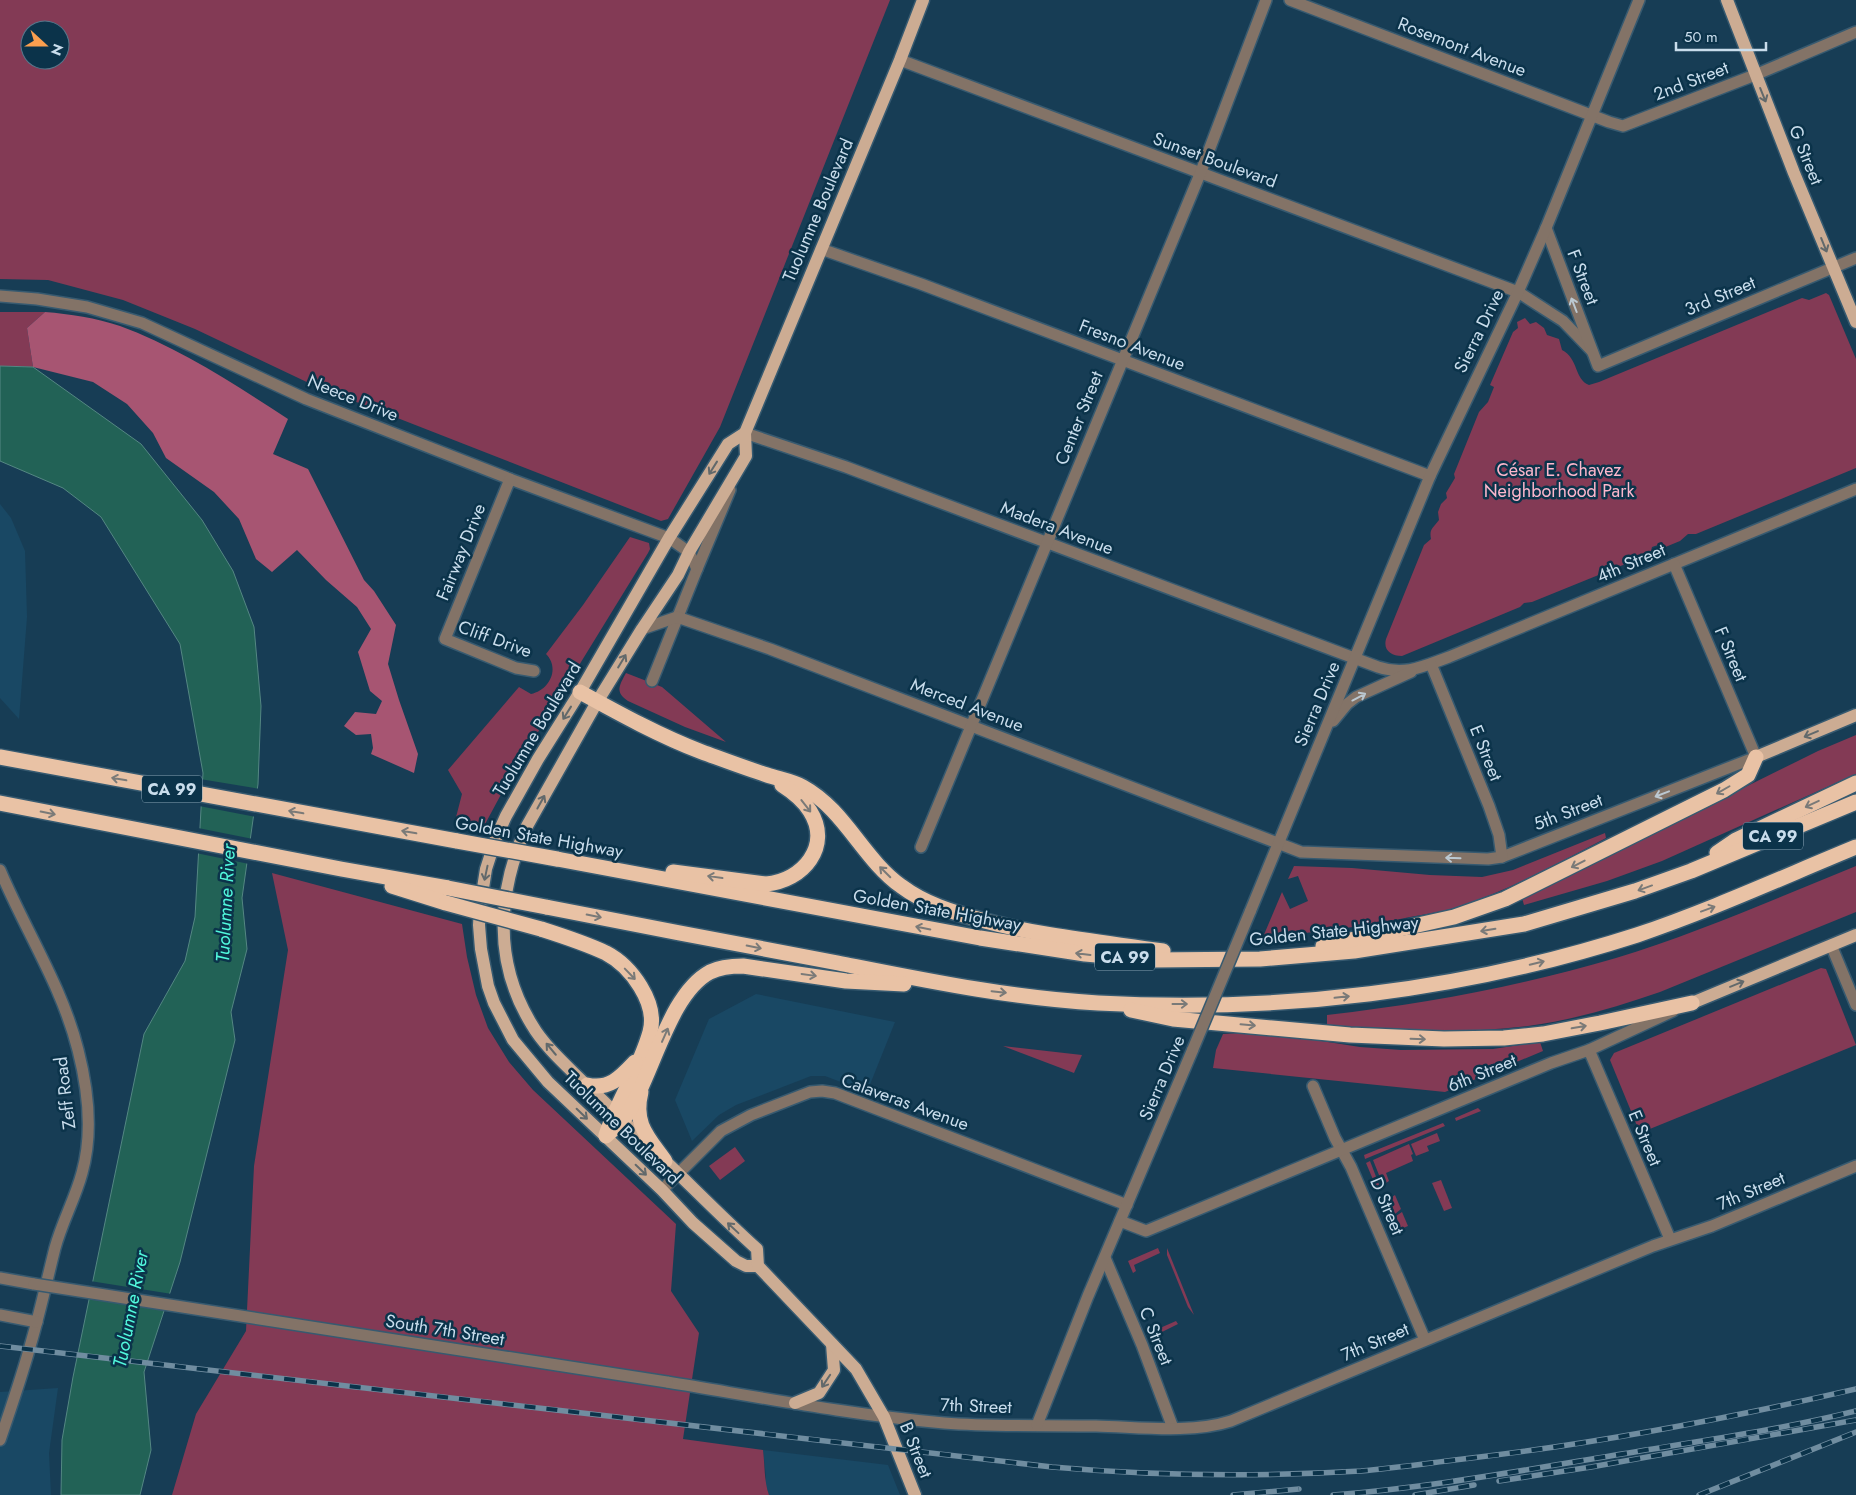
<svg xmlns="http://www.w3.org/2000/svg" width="1856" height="1495" viewBox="0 0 1856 1495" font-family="Jost,sans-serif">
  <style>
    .built { fill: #194864 }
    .green { fill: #833a55; fill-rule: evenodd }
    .forest { fill: #a75572 }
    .water { fill: #226256; stroke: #548783 }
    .pier { fill: #173d55 }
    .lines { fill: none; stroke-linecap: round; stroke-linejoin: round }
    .minor-casing { stroke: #375a70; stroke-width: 14 }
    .major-casing { stroke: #375a70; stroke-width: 15 }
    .highway-casing { stroke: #375a70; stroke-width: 18 }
    .minor { stroke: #837367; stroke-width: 11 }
    .major { stroke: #ccac93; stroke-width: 12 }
    .highway { stroke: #e9c2a5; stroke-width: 15 }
    .rail-casing { stroke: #708da0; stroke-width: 5.5 }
    .rail { stroke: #0b334a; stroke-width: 4; stroke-dasharray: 11; stroke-linecap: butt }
    .minor-bridge-casing { stroke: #375a70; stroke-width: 14; stroke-linecap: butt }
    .highway-bridge-casing { stroke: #375a70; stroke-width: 18; stroke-linecap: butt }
    .minor-bridge { stroke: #837367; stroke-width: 11 }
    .highway-bridge { stroke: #e9c2a5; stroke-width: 15 }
    .oneway { stroke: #62696b }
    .oneway2 { stroke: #bbc8d1 }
    .oneway3 { stroke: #7a7a78 }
    .labels { text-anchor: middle; stroke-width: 5; stroke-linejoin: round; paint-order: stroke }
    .shield { fill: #0b334a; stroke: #90aabb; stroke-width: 1 }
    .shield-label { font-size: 16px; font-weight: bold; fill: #c9ddec }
    .street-label { font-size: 18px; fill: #c9ddec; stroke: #0b334a }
    .park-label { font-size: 18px; fill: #fdb7cc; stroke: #0b334a }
    .water-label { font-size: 19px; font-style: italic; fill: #51f8dc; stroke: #0b334a }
  </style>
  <rect width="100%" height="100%" fill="#173d55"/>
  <!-- built -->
  <g class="built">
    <path d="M 0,504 L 11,518 L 25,551 L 27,617 L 19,719 L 0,698 Z"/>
    <path d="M 756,994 L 895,1022 L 867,1092 L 825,1076 L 811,1076 L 736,1105 L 719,1115 L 692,1141 L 675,1100 L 709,1019 Z"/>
    <path d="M 58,1388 L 49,1453 L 51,1495 L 0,1495 L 0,1392 Z"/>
    <path d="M 763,1450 L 888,1465 L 900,1495 L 769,1495 L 765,1483 L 766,1477 Z"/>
  </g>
  <!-- green -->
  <g class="green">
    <path d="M 0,0 L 890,0 L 720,427 L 668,519 L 661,521 L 313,385 L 195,329 L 123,300 L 48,280 L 0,279 ZM 30,30 L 60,30 L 60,60 L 30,60 Z"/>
    <path d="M 1826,293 L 1829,295 L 1856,359 L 1856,468 L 1696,534 L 1688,534 L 1680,541 L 1663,548 L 1659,547 L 1658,545 L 1652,547 L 1651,551 L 1645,553 L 1643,557 L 1613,569 L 1605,568 L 1601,574 L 1532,602 L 1524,603 L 1520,607 L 1402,656 C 1391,656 1383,650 1386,639 L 1424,545 L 1431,539 C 1429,529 1433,528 1439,520 L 1438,512 L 1441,504 L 1447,498 L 1446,493 L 1455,478 L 1454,474 L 1479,412 L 1488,402 L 1494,387 L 1490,385 L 1513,332 L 1518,328 L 1517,322 L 1525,318 L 1530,324 L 1536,322 L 1544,328 L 1547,335 L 1559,339 L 1562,350 C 1579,359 1574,379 1589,385 L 1599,382 L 1802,298 L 1809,300 Z"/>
    <path d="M 0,312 L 45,312 L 27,328 L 33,367 L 0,366 Z"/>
    <path d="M 630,537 L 649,543 L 650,549 L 648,553 L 511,776 L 484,826 L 455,821 L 462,794 L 448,770 L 519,687 L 531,694 C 550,690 560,668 546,654 L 583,605 Z"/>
    <path d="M 626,673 L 662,687 L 726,742 L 685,727 L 628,701 C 615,692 619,686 626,673 Z"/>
    <path d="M 1856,735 L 1856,774 L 1662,861 L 1607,881 L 1524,905 L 1522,898 L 1818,751 Z"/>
    <path d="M 1605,833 L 1606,838 C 1557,864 1508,891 1455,908 C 1440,912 1425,914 1410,917 C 1362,927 1312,933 1263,937 L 1282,892 L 1290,909 L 1308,901 L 1298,876 L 1288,879 L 1294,866 L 1352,868 L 1430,875 L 1482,877 L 1513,870 Z"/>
    <path d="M 1856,866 L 1856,912 L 1660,992 C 1617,1007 1573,1020 1528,1026 C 1462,1034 1393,1032 1327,1026 L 1327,1015 C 1426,1004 1521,986 1616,958 C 1698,933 1777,898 1856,866 Z"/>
    <path d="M 272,873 L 462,924 L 467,957 L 476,995 L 488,1028 L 509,1062 L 533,1090 L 676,1224 L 671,1291 L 699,1333 L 683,1439 L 763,1450 C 765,1466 764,1481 769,1495 L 172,1495 L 196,1414 L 246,1331 L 254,1166 L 288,950 Z"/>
    <path d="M 1821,968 L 1826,969 L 1856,1045 L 1640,1133 L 1610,1060 L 1614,1053 Z"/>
    <path d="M 1241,1033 L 1302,1038 L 1360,1047 L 1401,1050 L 1493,1049 L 1540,1042 L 1543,1051 L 1445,1092 L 1213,1068 L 1216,1050 L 1223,1034 Z"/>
    <path d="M 1003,1046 L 1082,1055 L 1074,1073 Z"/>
    <path d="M 1478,1108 L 1481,1111 L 1456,1121 L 1455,1118 Z"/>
    <path d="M 1443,1123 L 1445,1126 L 1365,1159 L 1364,1155 Z"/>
    <path d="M 1437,1133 L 1440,1141 L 1427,1146 L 1429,1151 L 1416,1156 L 1411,1144 Z"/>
    <path d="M 1409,1144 L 1413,1154 L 1411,1155 L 1413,1161 L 1386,1173 L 1389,1181 L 1383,1185 L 1373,1160 Z"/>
    <path d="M 735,1147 L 745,1161 L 720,1180 L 709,1166 Z"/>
    <path d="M 1370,1161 L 1380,1187 L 1377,1189 L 1366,1163 Z"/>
    <path d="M 1441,1180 L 1452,1208 L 1444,1211 L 1432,1183 Z"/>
    <path d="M 1395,1195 L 1401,1209 L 1395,1214 L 1389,1199 Z"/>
    <path d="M 1402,1212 L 1408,1226 L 1401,1229 L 1396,1216 Z"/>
    <path d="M 1158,1248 L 1160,1253 L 1134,1265 L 1136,1271 L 1133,1273 L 1128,1261 Z"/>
    <path d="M 1167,1248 L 1194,1315 L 1188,1307 L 1167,1255 Z"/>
    <path d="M 1176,1321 L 1178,1324 L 1158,1334 L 1154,1326 L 1158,1324 L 1160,1328 Z"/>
  </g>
  <!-- forest -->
  <path class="forest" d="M 45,312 C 70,314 96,318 120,326 C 178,347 236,385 288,419 L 273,454 L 308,469 L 364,580 L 374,591 L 396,625 L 388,664 L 399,700 L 418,754 L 414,773 L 371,754 L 373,748 L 371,734 L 356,735 L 344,726 L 355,712 L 376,714 L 382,701 L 370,691 L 358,652 L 371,629 L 357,607 L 326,580 L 297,550 L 272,572 L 256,559 L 239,519 L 214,492 L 166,458 L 153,433 L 127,404 L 93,382 L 33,367 L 27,328 Z"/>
  <!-- water -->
  <path class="water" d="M 0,366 L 33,367 L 141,444 L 202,520 L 233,571 L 254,627 L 261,706 L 258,784 L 242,898 L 247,949 L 231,1012 L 235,1040 L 180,1262 L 144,1372 L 151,1450 L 140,1495 L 61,1495 L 62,1440 L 73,1377 L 144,1034 L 185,961 L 195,917 L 203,773 L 180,644 L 101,517 L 63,488 L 0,461 Z"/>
  <!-- pier -->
  <g class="pier">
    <path d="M 200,779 L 260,789 L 256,817 L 199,806 Z"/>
    <path d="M 198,828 L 253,839 L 249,864 L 196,853 Z"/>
    <path d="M 90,1281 L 172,1294 L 167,1311 L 86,1298 Z"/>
  </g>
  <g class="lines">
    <defs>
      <g id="minor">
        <path d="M 1290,0 L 1609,122 L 1623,126 L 1755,75 L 1856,32"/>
        <path d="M 900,60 L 1518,292 L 1563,321 L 1592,351"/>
        <path d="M 1546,228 L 1598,366 L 1856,258"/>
        <path d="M 821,249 L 921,284 L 1430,476"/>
        <path d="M 0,296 L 37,299 L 87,307 L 142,323 L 306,399 L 510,479 L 669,538 L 689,552 L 697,569 L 652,681"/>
        <path d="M 745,433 L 846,467 L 1378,667 C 1405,676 1424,666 1449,657 L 1856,489"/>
        <path d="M 510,479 L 445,639 L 516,668 L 534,671"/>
        <path d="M 697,569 L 730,490"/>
        <path d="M 642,629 L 677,617 L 770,649 L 1301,852 L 1488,859 L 1502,857 L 1756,757 L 1674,564"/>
        <path d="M 1431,664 L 1489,806 L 1499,835 L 1502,857"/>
        <path d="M 1333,721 L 1347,704 L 1356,697 L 1411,672"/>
        <path d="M 921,847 L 1200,174 L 1266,0"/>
        <path d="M 0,870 C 25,930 62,986 78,1050 C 88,1089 93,1134 82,1173 C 75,1199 62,1222 55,1248 C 47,1280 40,1312 31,1343 C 22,1376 11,1408 0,1440"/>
        <path d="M 1250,912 L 1430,476 L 1518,292 L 1546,228 L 1639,0"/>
        <path d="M 1831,945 L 1856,1005"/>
        <path d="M 1589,1050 L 1670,1239"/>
        <path d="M 1313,1086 L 1335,1138 L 1351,1167 L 1425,1340"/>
        <path d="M 662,1190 L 721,1131 L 751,1115 L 810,1092 L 822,1091 L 835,1093 L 1127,1205"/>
        <path d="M 1120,1221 L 1146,1231 L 1551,1063 L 1589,1050 L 1673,1011"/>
        <path d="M 1105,1258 L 1142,1345 L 1173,1428"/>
        <path d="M 0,1278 L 34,1284"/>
        <path d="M 0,1315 L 37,1322"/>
        <path d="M 667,1382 C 759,1397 851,1415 944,1423 C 995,1427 1045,1425 1096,1426 C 1139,1427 1190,1434 1231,1421 L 1653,1246 L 1712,1226 L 1856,1166"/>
        <path d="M 1037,1425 L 1088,1296 L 1193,1049"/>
      </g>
      <g id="major">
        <path d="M 1727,0 L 1794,173 L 1856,322"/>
        <path d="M 745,433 L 728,444 L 669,538 L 580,692 L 538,759 L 506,816 L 496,838 L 486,869 L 480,907 L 479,925 L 481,949 L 488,986 L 494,1003 L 513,1040 L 548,1082 L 662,1190 L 693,1223 L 736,1261 L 746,1266 L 758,1266"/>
        <path d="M 1756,757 L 1856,715"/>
        <path d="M 1692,1003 L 1856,935"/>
        <path d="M 795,1403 L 819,1393 L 834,1370 L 832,1344"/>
        <path d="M 915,1495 L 884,1417 L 856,1369 L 758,1266 L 757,1249 C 717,1213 681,1175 642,1139 C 623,1121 605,1102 585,1084 C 568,1067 544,1046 532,1025 C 493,962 497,892 527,826 L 597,702 L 642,629 L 678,575 L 689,552 L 746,456 L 745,433 L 900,60 L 923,0"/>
      </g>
      <g id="highway">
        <path d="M 580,692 C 620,714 660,736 702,752 C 724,760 745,768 767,775 C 779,779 792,781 803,787 C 845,810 863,859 901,886 C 925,904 952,912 981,920 C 1040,936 1102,942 1163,951"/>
        <path d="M 0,757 L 457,841"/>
        <path d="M 0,803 L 341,869 L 448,888"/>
        <path d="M 1717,853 L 1736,840 L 1856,783"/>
        <path d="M 557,859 L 980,938 L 1085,954 L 1153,960 L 1260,959 L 1354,951 L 1524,924 L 1635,891 L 1691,871 L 1856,802"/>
        <path d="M 673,872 L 766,884 C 803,881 832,846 810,811 C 803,800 793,792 782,785"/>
        <path d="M 392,886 L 446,903"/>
        <path d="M 546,907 C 643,926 741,945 838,963 C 924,980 1010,998 1098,1003 C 1279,1013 1463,991 1637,935 C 1711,910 1783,877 1856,847"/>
        <path d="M 541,929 C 563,936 585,943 606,953 C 631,966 658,1003 650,1032 C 640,1068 618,1100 606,1135"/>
        <path d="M 1323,946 L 1454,917 L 1505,899 L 1724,790 L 1748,775 L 1756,757"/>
        <path d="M 1131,1010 L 1173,1019 L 1350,1035 L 1444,1039 L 1504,1038 L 1543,1034 L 1600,1023 L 1692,1003"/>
        <path d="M 587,1085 C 609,1090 620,1078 635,1062"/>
        <path d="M 641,1092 C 633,1124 648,1137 665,1161"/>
        <path d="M 606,1136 C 611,1131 618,1126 623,1120 C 652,1081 667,995 710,972 C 720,967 732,966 743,966 L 846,981 L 904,984"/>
      </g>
    </defs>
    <!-- minor casing -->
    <use href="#minor" class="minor-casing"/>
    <!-- major casing -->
    <use href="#major" class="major-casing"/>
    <!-- highway casing -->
    <use href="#highway" class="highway-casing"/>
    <!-- minor -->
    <use href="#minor" class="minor"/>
    <!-- major -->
    <use href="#major" class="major"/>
    <!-- highway -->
    <use href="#highway" class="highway"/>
    <defs>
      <g id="rail">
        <path d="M 0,1346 L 1052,1467 C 1155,1476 1258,1477 1361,1471 C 1395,1468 1429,1463 1463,1459 C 1595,1444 1726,1419 1856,1389"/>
        <path d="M 1499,1481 L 1591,1467 L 1856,1420"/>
        <path d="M 1233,1495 L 1299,1489"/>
        <path d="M 1333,1495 C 1427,1488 1518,1471 1610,1456 C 1692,1442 1775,1431 1856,1411"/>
        <path d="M 1415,1495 L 1474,1485"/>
        <path d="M 1699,1495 L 1856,1432"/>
      </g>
    </defs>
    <!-- rail casing -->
    <use href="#rail" class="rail-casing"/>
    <!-- rail -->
    <use href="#rail" class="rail"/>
    <defs>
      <g id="minor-bridge">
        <path d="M 1193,1049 L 1250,912"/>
        <path d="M 34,1284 L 667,1382"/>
      </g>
      <g id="highway-bridge">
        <path d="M 457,841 L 557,859"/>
        <path d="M 448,888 L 546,907"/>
        <path d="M 446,903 L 541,929"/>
      </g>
    </defs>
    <!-- minor-bridge casing -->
    <use href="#minor-bridge" class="minor-bridge-casing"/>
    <!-- highway-bridge casing -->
    <use href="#highway-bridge" class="highway-bridge-casing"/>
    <!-- minor-bridge -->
    <use href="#minor-bridge" class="minor-bridge"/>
    <!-- highway-bridge -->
    <use href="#highway-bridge" class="highway-bridge"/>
  </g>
  <!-- one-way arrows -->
  <defs><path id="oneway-shaft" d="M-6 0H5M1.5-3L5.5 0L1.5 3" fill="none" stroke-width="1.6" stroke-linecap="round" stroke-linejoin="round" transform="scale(1.25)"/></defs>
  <g class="oneway">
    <use href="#oneway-shaft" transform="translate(1763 95) rotate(68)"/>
    <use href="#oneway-shaft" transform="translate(1824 245) rotate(68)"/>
    <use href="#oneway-shaft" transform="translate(713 468) rotate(122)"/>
    <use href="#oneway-shaft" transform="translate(622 661) rotate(-59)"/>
    <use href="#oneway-shaft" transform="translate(567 713) rotate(122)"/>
    <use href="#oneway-shaft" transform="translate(1811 734) rotate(157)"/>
    <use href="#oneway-shaft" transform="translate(541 802) rotate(-61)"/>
    <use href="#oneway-shaft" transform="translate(486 873) rotate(102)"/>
    <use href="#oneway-shaft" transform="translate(1737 984) rotate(-22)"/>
    <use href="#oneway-shaft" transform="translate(551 1049) rotate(-130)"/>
    <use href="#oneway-shaft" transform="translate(582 1114) rotate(44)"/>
    <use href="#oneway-shaft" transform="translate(641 1170) rotate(44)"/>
    <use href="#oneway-shaft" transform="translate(733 1228) rotate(-137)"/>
    <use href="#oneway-shaft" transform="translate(826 1381) rotate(124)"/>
  </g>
  <g class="oneway2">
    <use href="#oneway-shaft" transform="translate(1574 305) rotate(-111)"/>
    <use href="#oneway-shaft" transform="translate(1359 697) rotate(-28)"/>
    <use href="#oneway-shaft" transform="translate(1662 794) rotate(159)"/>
    <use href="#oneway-shaft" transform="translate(1453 858) rotate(-178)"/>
  </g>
  <g class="oneway3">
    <use href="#oneway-shaft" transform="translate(119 779) rotate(-170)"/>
    <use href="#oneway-shaft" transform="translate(1723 790) rotate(150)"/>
    <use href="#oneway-shaft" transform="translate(1812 804) rotate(155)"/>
    <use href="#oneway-shaft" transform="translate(806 806) rotate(52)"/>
    <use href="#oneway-shaft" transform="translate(296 812) rotate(-170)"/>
    <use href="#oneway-shaft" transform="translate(48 813) rotate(11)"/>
    <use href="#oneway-shaft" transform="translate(409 832) rotate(-170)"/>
    <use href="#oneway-shaft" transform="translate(1578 864) rotate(153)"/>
    <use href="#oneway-shaft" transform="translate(885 872) rotate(-135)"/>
    <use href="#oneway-shaft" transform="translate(715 877) rotate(-172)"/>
    <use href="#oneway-shaft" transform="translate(1645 888) rotate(160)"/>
    <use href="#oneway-shaft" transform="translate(1708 909) rotate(-20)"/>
    <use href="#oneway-shaft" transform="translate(594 916) rotate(11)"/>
    <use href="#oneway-shaft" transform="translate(923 928) rotate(-169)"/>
    <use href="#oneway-shaft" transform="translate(1488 930) rotate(171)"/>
    <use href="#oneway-shaft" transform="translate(754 947) rotate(11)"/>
    <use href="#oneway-shaft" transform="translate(1083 954) rotate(-173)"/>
    <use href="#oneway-shaft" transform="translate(1537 963) rotate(-14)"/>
    <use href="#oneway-shaft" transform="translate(630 974) rotate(46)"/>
    <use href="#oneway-shaft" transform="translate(809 975) rotate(8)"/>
    <use href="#oneway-shaft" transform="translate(999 992) rotate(6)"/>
    <use href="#oneway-shaft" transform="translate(1342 997) rotate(-6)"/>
    <use href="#oneway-shaft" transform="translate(1180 1004)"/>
    <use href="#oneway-shaft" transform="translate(1248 1025) rotate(5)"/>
    <use href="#oneway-shaft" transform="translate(1579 1027) rotate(-10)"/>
    <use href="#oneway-shaft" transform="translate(665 1035) rotate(-66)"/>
    <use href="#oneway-shaft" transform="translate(1418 1039) rotate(2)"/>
  </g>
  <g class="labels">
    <!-- shield labels -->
    <g class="shield">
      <rect x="142" y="775.5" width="60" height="27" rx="4"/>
      <rect x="1743" y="822.5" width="60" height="27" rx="4"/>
      <rect x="1095" y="943.5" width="60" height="27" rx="4"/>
    </g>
    <g class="shield-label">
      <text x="172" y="795">CA 99</text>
      <text x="1773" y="842">CA 99</text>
      <text x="1125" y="963">CA 99</text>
    </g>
    <!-- street labels -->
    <g class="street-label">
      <text transform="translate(1462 47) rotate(21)" y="6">Rosemont Avenue</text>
      <text transform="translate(1691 81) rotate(-21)" y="6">2nd Street</text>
      <text transform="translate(1806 155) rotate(68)" y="6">G Street</text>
      <text transform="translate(1215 160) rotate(20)" y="6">Sunset Boulevard</text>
      <text transform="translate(818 210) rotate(-67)" y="6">Tuolumne Boulevard</text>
      <text transform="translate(1583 277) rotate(69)" y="6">F Street</text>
      <text transform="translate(1720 296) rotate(-23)" y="6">3rd Street</text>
      <text transform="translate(1479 331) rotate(-64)" y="6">Sierra Drive</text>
      <text transform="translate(1132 345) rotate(21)" y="6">Fresno Avenue</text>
      <text transform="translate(353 398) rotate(22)" y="6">Neece Drive</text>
      <text transform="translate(1079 418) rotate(-68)" y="6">Center Street</text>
      <text transform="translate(1057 528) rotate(21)" y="6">Madera Avenue</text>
      <text transform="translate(461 552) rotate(-68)" y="6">Fairway Drive</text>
      <text transform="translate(1631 563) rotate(-23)" y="6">4th Street</text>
      <text transform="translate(495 639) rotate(20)" y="6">Cliff Drive</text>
      <text transform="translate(1731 654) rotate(67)" y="6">F Street</text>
      <text transform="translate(1317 704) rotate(-67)" y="6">Sierra Drive</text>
      <text transform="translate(967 705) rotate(21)" y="6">Merced Avenue</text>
      <text transform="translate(537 729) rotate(-59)" y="6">Tuolumne Boulevard</text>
      <text transform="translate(1486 753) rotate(68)" y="6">E Street</text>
      <text transform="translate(1568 812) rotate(-21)" y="6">5th Street</text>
      <text transform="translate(539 837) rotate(10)" y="6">Golden State Highway</text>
      <text transform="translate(937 910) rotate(10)" y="6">Golden State Highway</text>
      <text transform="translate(1334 931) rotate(-6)" y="6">Golden State Highway</text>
      <text transform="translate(1482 1073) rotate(-22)" y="6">6th Street</text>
      <text transform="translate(1162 1078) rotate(-67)" y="6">Sierra Drive</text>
      <text transform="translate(65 1093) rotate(-97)" y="6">Zeff Road</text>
      <text transform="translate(905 1102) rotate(20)" y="6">Calaveras Avenue</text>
      <text transform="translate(622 1128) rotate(44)" y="6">Tuolumne Boulevard</text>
      <text transform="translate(1645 1138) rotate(67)" y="6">E Street</text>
      <text transform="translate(1751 1191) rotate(-23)" y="6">7th Street</text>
      <text transform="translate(1387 1206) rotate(67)" y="6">D Street</text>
      <text transform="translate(445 1330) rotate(9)" y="6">South 7th Street</text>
      <text transform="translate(1156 1336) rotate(68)" y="6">C Street</text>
      <text transform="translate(1375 1342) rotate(-23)" y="6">7th Street</text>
      <text transform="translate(976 1406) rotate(2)" y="6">7th Street</text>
      <text transform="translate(916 1450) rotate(68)" y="6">B Street</text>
    </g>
    <!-- park labels -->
    <g class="park-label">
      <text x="1559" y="476">César E. Chavez<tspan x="1559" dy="21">Neighborhood Park</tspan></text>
    </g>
    <!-- water labels -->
    <g class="water-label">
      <text transform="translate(225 903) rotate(-87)" y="7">Tuolumne River</text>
      <text transform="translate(130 1309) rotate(-79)" y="7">Tuolumne River</text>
    </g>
  </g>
  <!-- north arrow -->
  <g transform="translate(45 45) rotate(111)"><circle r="24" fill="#0b334a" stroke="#57778b"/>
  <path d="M0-4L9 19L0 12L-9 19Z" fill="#fa9f4f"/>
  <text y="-8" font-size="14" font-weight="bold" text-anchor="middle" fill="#c9ddec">N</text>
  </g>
  <!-- scale -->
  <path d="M1676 42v8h90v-8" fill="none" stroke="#c9ddec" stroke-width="2.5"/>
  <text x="1684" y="42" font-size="15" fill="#c9ddec" stroke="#0b334a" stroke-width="4" paint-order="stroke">50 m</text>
</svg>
